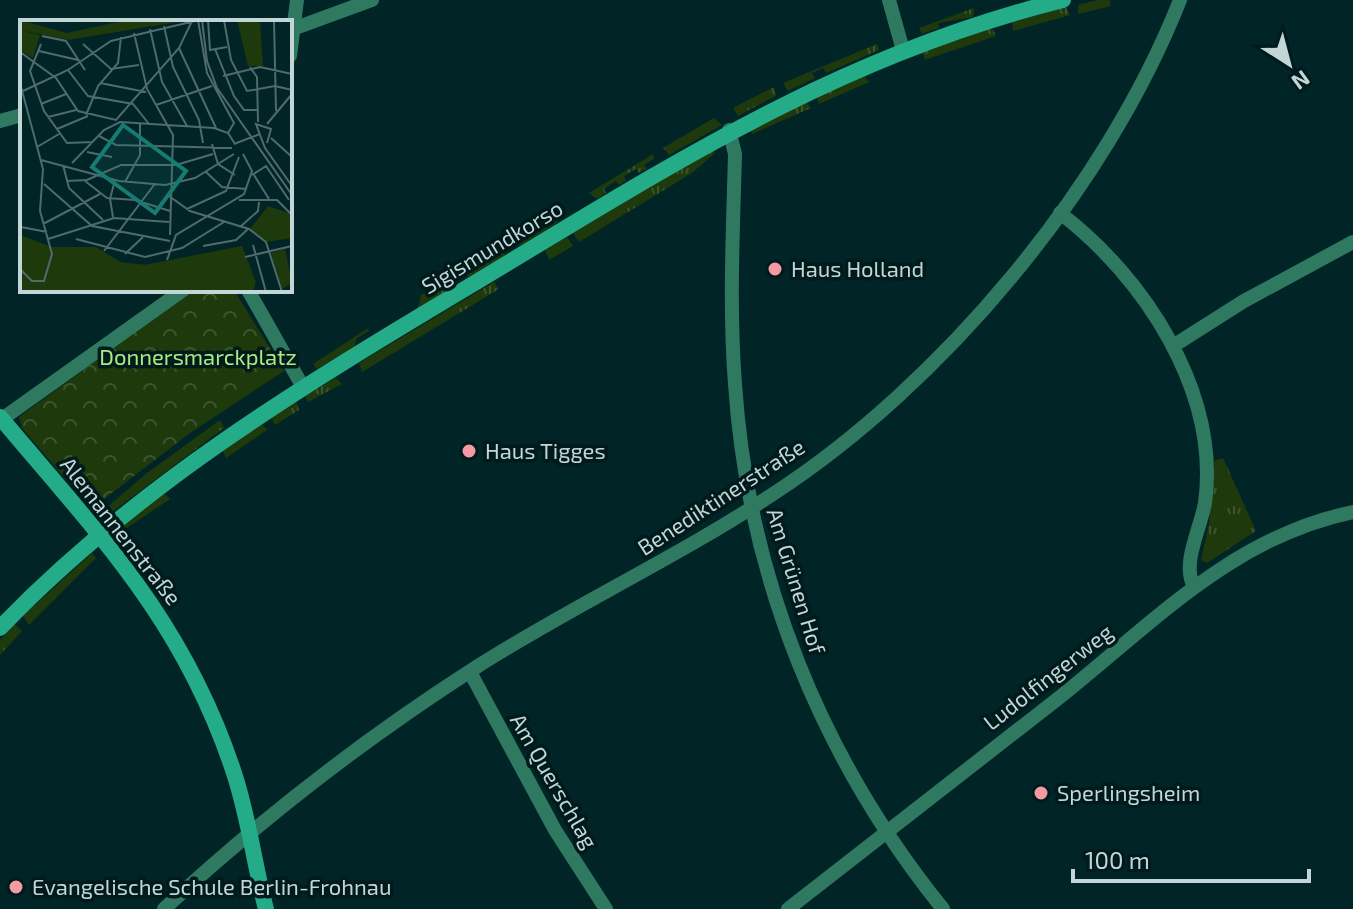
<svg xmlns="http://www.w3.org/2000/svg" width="1353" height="909" viewBox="0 0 1353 909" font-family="'Exo 2',sans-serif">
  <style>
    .grass { fill: url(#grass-tufts) }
    .park { fill: url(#park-crowns) }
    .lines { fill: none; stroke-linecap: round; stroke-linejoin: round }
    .street { stroke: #2f7961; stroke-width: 14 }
    .secondary { stroke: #23ac87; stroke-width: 16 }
    .poi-dot { fill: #f49aa3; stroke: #011a1c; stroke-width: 3 }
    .labels { text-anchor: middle; stroke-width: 7; stroke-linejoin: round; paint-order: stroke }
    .street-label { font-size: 22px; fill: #c3d6d7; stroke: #011a1c }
    .poi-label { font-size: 22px; fill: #c3d6d7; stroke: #011a1c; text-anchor: start }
    .park-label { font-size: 22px; fill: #a8ec81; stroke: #011a1c }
    .inset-road { fill: none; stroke: #4f6b6d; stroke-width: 2 }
    .view { fill: #187b73; fill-opacity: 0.15; stroke: #187b73; stroke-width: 4 }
    .inset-edge { fill: none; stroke: #c3d6d7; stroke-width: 4 }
  </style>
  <defs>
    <pattern id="grass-tufts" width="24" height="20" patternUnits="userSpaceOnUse" patternTransform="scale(2)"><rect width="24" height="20" fill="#1e390c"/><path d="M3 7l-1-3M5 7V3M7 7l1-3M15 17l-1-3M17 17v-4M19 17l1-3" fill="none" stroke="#3d552f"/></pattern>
    <pattern id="park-crowns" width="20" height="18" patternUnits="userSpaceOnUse" patternTransform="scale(2)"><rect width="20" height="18" fill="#1e390c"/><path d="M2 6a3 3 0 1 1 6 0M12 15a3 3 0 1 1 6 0" fill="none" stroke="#3d552f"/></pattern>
  </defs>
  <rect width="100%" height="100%" fill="#012427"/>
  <!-- grass -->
  <g class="grass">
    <path d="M 1098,0 L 1110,0 L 1111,6 L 1078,14 L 1078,5 Z"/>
    <path d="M 1066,7 L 1070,15 L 1013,31 L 1012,22 Z"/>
    <path d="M 974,8 L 973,17 L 938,23 L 939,28 L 922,34 L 919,28 Z"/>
    <path d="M 992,28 L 996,36 L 925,60 L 922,52 Z"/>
    <path d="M 877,44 L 879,50 L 826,73 L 823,68 L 812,73 L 815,78 L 788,91 L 783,83 Z"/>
    <path d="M 864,75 L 869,82 L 819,104 L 816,95 Z"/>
    <path d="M 774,87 L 776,96 L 738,116 L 733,108 Z"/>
    <path d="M 805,101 L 811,108 L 752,134 L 750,128 Z"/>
    <path d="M 714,118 L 722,125 L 669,155 L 663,148 Z"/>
    <path d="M 712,149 L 715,153 L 692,173 L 579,242 L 573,233 Z"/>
    <path d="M 653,154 L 654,159 L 644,165 L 647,169 L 639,173 L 636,169 L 624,176 L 626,181 L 619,185 L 616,181 L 604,189 L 606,193 L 597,199 L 589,193 Z"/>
    <path d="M 553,215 L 558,222 L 520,246 L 515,237 Z"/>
    <path d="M 567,237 L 573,246 L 549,260 L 545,250 Z"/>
    <path d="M 502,246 L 505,255 L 468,277 L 462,270 Z"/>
    <path d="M 445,280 L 449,289 L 418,308 L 421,295 L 439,284 L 444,288 Z"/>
    <path d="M 494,282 L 499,289 L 362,372 L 359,363 Z"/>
    <path d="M 368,328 L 369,331 L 356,339 L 355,346 L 317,369 L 313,364 Z"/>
    <path d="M 336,378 L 342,384 L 308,402 L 305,396 Z"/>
    <path d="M 296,401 L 299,410 L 275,425 L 271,417 Z"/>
    <path d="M 220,420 L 224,428 L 108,515 L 104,510 L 147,473 Z"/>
    <path d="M 261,423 L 267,430 L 226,458 L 222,449 Z"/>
    <path d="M 1223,458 L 1256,531 L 1207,563 L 1201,560 L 1209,524 L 1214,461 Z"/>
    <path d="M 163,492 L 170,499 L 125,529 L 122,526 Z"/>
    <path d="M 92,553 L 96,558 L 29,625 L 23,616 Z"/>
    <path d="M 15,624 L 22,631 L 0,655 L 0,640 Z"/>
  </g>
  <!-- park -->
  <path class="park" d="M 193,290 L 234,290 L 284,371 L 190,433 L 91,509 L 22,428 L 19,417 Z"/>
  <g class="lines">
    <!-- street -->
    <g class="street">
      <path d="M 889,0 L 903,50"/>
      <path d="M 290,30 L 372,0"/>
      <path d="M 290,56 L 297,0"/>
      <path d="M 0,121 L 22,115"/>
      <path d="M 729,130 L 735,154 C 733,231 729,308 735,384 C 748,578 822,759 943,909"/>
      <path d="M 1060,213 C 1144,277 1220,392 1205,503 C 1201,527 1181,565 1194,586"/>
      <path d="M 248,290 L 303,387"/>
      <path d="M 1173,346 L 1244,301 L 1353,242"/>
      <path d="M 2,419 L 183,290"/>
      <path d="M 470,672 L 555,830 L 606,909"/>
      <path d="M 164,909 C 261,819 367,737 478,666 C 574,605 678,557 773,494 C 942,384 1106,188 1180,0"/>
      <path d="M 788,909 C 878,838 969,768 1060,697 C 1153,623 1232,537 1353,512"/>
    </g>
    <!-- secondary -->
    <g class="secondary">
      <path d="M 0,417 C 100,536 184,621 234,773 C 249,818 254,864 266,909"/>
      <path d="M 0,628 C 136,486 301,387 468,287 C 666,168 835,57 1063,0"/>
    </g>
  </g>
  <!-- markers -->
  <g class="poi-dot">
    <circle cx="775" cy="269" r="8"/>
    <circle cx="469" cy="451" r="8"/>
    <circle cx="1041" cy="793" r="8"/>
    <circle cx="16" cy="887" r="8"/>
  </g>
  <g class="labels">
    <!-- street labels -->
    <g class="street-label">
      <text transform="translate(492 247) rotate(-31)" y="8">Sigismundkorso</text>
      <text transform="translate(721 497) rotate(-33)" y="8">Benediktinerstraße</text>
      <text transform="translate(121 531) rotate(52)" y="8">Alemannenstraße</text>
      <text transform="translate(796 581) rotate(73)" y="8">Am Grünen Hof</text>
      <text transform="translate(1048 677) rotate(-38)" y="8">Ludolfingerweg</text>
      <text transform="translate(554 781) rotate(60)" y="8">Am Querschlag</text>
    </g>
    <!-- poi labels -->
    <g class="poi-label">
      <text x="791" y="277">Haus Holland</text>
      <text x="485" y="459">Haus Tigges</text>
      <text x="1057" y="801">Sperlingsheim</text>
      <text x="32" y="895">Evangelische Schule Berlin-Frohnau</text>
    </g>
    <!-- park labels -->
    <g class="park-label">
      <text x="198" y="365">Donnersmarckplatz</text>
    </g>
  </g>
  <!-- overview -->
  <g transform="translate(20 20)">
    <rect width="272" height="272" fill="#012427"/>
    <path d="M 0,0 L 47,13 L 106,0 L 170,0 L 48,20 L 0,10 Z" fill="#1e390c"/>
    <path d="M 0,215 L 32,227 L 76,227 L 104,244 L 119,246 L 222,226 L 236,262 L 233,272 L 0,272 ZM 265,229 L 272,263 L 262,269 L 251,233 Z" fill="#1e390c"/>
    <path d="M 0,10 L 20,15 L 13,38 L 0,31 ZM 248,186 L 272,194 L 272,218 L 247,222 L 230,209 Z" fill="#1e390c"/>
    <path d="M 217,0 L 240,0 L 243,46 L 228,46 ZM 222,226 L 232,254 L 210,272 L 123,272 L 98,242 L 128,245 Z" fill="#1e390c"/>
    <path class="inset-road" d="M 178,0 L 187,53 L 214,103 L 208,113M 182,0 L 187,41 L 197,68 L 272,175M 188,0 L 190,30 L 207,27M 204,0 L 211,40 L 227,71 L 255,66 L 272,70M 254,0 L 256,91M 144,6 L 153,47 L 179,100 L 183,123M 130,9 L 142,62 L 167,106M 114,13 L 127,69 L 153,115 L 150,215M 22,16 L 46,21 L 65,50M 21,24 L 10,51 L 24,91 L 47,123 L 73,122M 63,24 L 91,49 L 119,45M 159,28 L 196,108M 195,29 L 214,76 L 224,90 L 237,90M 19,31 L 58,40M 0,32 L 36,58 L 58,91 L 96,100 L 159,28 L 172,1M 230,47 L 237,57 L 238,102M 48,50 L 68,76 L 113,84 L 129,104M 203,56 L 240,47 L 272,54M 0,63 L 23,149 L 20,191 L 32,234 L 24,261 L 12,261 L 0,249M 80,63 L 126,72M 3,71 L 48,50 L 91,21 L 179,0M 21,84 L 46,74M 136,85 L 192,66M 66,95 L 78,66 L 98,43 L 101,17M 28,97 L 56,90M 247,104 L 272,74M 37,109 L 68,96M 79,116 L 96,125 L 212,128M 251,118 L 272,137M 247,123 L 251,109 L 236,104 L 245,128 L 272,166M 192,124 L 198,144 L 215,155M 214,124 L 240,114M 17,127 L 39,114M 67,132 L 92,137M 21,140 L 99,161 L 145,165 L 175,158 L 214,134M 52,143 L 84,110 L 100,102 L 194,108 L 208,113 L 215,124M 43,145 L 49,168 L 83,200M 186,152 L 202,167 L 227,169M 232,155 L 246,146 L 269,180M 234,155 L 249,179M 46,161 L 67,160 L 101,145 L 156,145 L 193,134M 65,161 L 87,178 L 115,180 L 150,191M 105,162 L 120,135 L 120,103M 24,164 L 72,206 L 150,221M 149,176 L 170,191 L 229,209 L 246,222 L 262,272M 219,180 L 257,180 L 271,194M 167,189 L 206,171 L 219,137M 93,197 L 90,179 L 95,160M 23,204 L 80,174M 1,207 L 27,212M 220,207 L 238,191 L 239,182M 28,219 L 94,198 L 149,202M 56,219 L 125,237 L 162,228 L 204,202M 233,225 L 246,272M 183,226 L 216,220 L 228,209M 84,231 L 134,165M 105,234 L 123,217M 225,237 L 272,226M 147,240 L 156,215 L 224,174 L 232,151 L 223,134"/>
    <path class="view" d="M 103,105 L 166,151 L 135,193 L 72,147 Z"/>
    <rect width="272" height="272" class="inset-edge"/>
  </g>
  <!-- north arrow -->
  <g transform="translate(1289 64) rotate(144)" stroke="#011a1c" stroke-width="6" paint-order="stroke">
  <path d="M0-6L14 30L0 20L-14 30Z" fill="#c3d6d7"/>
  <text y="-12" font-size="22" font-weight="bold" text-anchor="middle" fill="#c3d6d7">N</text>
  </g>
  <!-- scale -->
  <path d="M1073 869v12h236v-12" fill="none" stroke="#c3d6d7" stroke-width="4"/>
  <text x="1085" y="869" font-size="24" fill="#c3d6d7" stroke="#011a1c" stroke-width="6" paint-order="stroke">100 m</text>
</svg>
